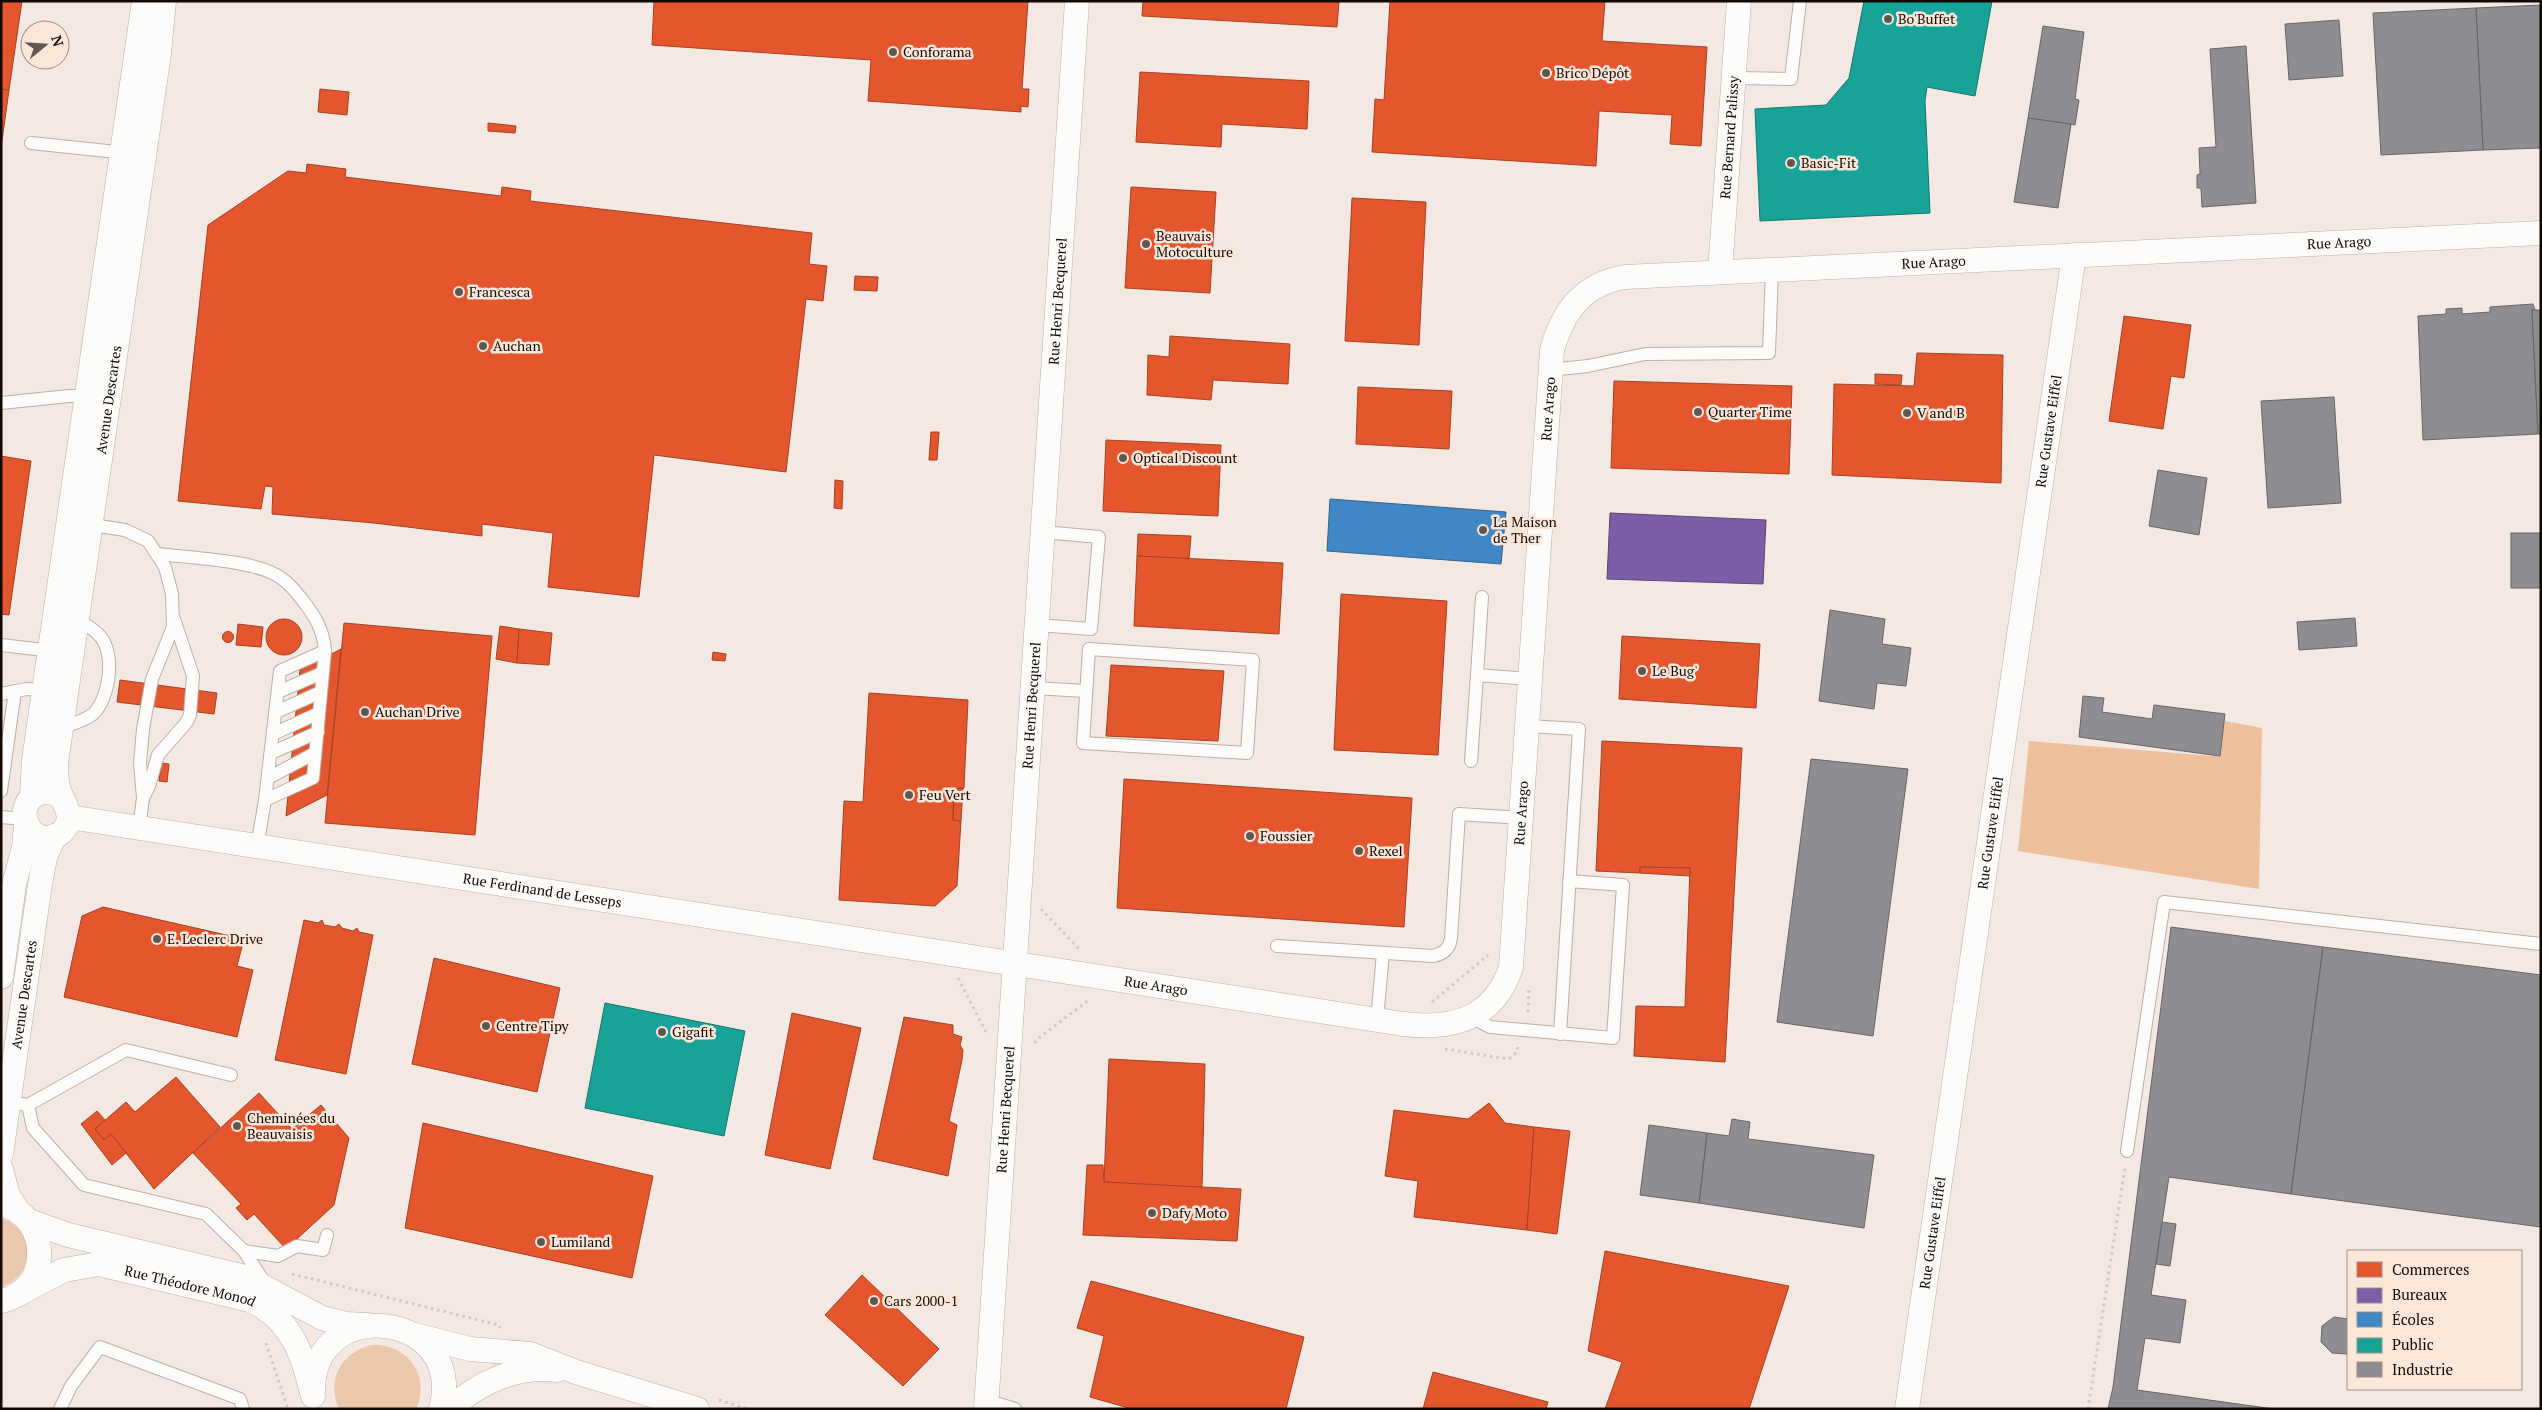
<svg xmlns="http://www.w3.org/2000/svg" width="2542" height="1410" viewBox="0 0 2542 1410" font-family="'PT Serif',serif">
  <style>
    .green { fill: #ebc7ad }
    .forest { fill: #edbf9d }
    .shops { fill: #e4572e; stroke: #a54021 }
    .offices { fill: #7b5ea7; stroke: #5c4476 }
    .schools { fill: #3f88c5; stroke: #32628b }
    .public { fill: #17a398; stroke: #16756b }
    .industry { fill: #8d8d92; stroke: #686567 }
    .lines { fill: none; stroke-linecap: round; stroke-linejoin: round }
    .service-casing { stroke: #bab0a9; stroke-width: 14 }
    .minor-casing { stroke: #bab0a9; stroke-width: 25 }
    .path { stroke: #cecac8; stroke-width: 3; stroke-dasharray: 2.5 4; stroke-linecap: butt }
    .service { stroke: #fdfcfb; stroke-width: 12 }
    .minor { stroke: #fdfcfb; stroke-width: 24 }
    .poi-dot { fill: #615751; stroke: #fbe7da; stroke-width: 2 }
    .labels { text-anchor: middle; stroke-width: 5; stroke-linejoin: round; paint-order: stroke }
    .poi-label { font-size: 14px; fill: #130903; stroke: #fbe7da; text-anchor: start }
    .street-label { font-size: 14px; fill: #130903; stroke: #fbe7da }
  </style>
  <rect width="100%" height="100%" fill="#f3e8e2"/>
  <!-- green -->
  <g class="green">
    <path d="M 1,1218 C 36,1229 36,1276 1,1287 Z"/>
    <path d="M 372,1345 C 407,1343 431,1376 416,1409 L 339,1409 C 326,1380 341,1352 372,1345 Z"/>
  </g>
  <!-- forest -->
  <path class="forest" d="M 2225,721 L 2262,728 L 2259,889 L 2018,851 L 2029,741 L 2212,756 Z"/>
  <!-- shops -->
  <g class="shops">
    <path d="M 1,1 L 22,1 L 9,90 L 1,89 Z"/>
    <path d="M 654,1 L 1028,1 L 1022,89 L 1029,89 L 1028,107 L 1021,106 L 1021,112 L 868,101 L 871,60 L 652,45 Z"/>
    <path d="M 1143,1 L 1339,1 L 1337,27 L 1142,16 Z"/>
    <path d="M 1390,1 L 1605,1 L 1602,41 L 1707,47 L 1701,146 L 1670,144 L 1672,115 L 1599,111 L 1596,166 L 1372,152 L 1375,99 L 1384,100 Z"/>
    <path d="M 1140,72 L 1309,81 L 1307,129 L 1222,124 L 1221,147 L 1136,142 Z"/>
    <path d="M 1,89 L 9,90 L 1,148 Z"/>
    <path d="M 320,89 L 349,92 L 347,115 L 318,112 Z"/>
    <path d="M 488,123 L 516,126 L 515,133 L 488,131 Z"/>
    <path d="M 307,164 L 346,169 L 345,177 L 501,196 L 502,187 L 531,191 L 530,201 L 812,233 L 809,264 L 827,266 L 823,301 L 806,299 L 786,472 L 654,455 L 639,597 L 548,587 L 553,533 L 482,524 L 482,536 L 374,523 L 272,514 L 273,487 L 265,486 L 261,509 L 178,501 L 208,225 L 288,171 L 306,173 Z"/>
    <path d="M 1131,187 L 1216,192 L 1210,293 L 1125,288 Z"/>
    <path d="M 1352,198 L 1426,202 L 1419,345 L 1345,341 Z"/>
    <path d="M 855,276 L 878,277 L 877,291 L 854,290 Z"/>
    <path d="M 2124,316 L 2191,325 L 2184,378 L 2171,376 L 2163,429 L 2109,421 Z"/>
    <path d="M 1170,336 L 1290,344 L 1288,384 L 1213,380 L 1211,400 L 1147,395 L 1148,355 L 1169,357 Z"/>
    <path d="M 1917,353 L 2003,355 L 2001,483 L 1832,475 L 1834,384 L 1914,386 Z"/>
    <path d="M 1875,374 L 1902,375 L 1901,385 L 1875,384 Z"/>
    <path d="M 1614,381 L 1792,386 L 1789,474 L 1611,468 Z"/>
    <path d="M 1358,387 L 1452,391 L 1449,449 L 1356,444 Z"/>
    <path d="M 931,432 L 939,432 L 937,460 L 929,460 Z"/>
    <path d="M 1106,440 L 1221,445 L 1218,516 L 1103,511 Z"/>
    <path d="M 1,456 L 31,461 L 9,615 L 1,614 Z"/>
    <path d="M 835,480 L 843,481 L 842,509 L 834,508 Z"/>
    <path d="M 1138,534 L 1191,536 L 1189,559 L 1137,556 Z"/>
    <path d="M 1137,556 L 1283,563 L 1279,634 L 1134,626 Z"/>
    <path d="M 1341,594 L 1447,601 L 1438,755 L 1334,750 Z"/>
    <circle cx="284" cy="637" r="18"/>
    <path d="M 344,623 L 492,636 L 475,835 L 325,823 Z"/>
    <path d="M 238,624 L 263,627 L 261,647 L 236,645 Z"/>
    <path d="M 500,626 L 519,629 L 517,663 L 496,659 Z"/>
    <path d="M 519,629 L 552,633 L 549,665 L 517,663 Z"/>
    <circle cx="228" cy="637" r="5.5"/>
    <path d="M 1622,636 L 1760,644 L 1756,708 L 1619,699 Z"/>
    <path d="M 341,649 L 327,795 L 286,816 L 300,670 Z"/>
    <path d="M 713,652 L 726,654 L 725,661 L 712,660 Z"/>
    <path d="M 1111,665 L 1224,671 L 1218,741 L 1106,736 Z"/>
    <path d="M 120,680 L 217,693 L 214,714 L 117,702 Z"/>
    <path d="M 869,693 L 968,700 L 964,788 L 954,789 L 953,820 L 961,821 L 957,886 L 935,906 L 839,900 L 844,801 L 863,802 Z"/>
    <path d="M 1602,741 L 1742,748 L 1725,1062 L 1634,1056 L 1636,1006 L 1685,1007 L 1690,868 L 1640,867 L 1640,873 L 1596,871 Z"/>
    <path d="M 161,763 L 169,764 L 167,782 L 159,781 Z"/>
    <path d="M 1124,779 L 1412,798 L 1404,927 L 1117,908 Z"/>
    <path d="M 963,788 L 961,821 L 953,820 L 954,789 Z"/>
    <path d="M 1640,867 L 1690,868 L 1690,876 L 1640,873 Z"/>
    <path d="M 103,907 L 244,939 L 237,966 L 253,970 L 237,1037 L 64,997 L 82,916 Z"/>
    <path d="M 304,920 L 318,923 L 322,920 L 324,925 L 335,927 L 339,924 L 342,928 L 353,931 L 357,928 L 359,932 L 373,935 L 346,1074 L 275,1060 Z"/>
    <path d="M 434,958 L 560,988 L 537,1092 L 412,1064 Z"/>
    <path d="M 792,1013 L 861,1028 L 830,1169 L 765,1155 Z"/>
    <path d="M 904,1017 L 953,1025 L 953,1034 L 962,1037 L 960,1045 L 963,1050 L 962,1060 L 949,1121 L 957,1125 L 948,1176 L 873,1159 Z"/>
    <path d="M 1109,1059 L 1205,1064 L 1202,1188 L 1104,1182 Z"/>
    <path d="M 176,1077 L 220,1127 L 154,1189 L 111,1134 L 104,1140 L 95,1129 L 126,1102 L 135,1112 Z"/>
    <path d="M 259,1093 L 292,1129 L 321,1105 L 349,1138 L 334,1205 L 286,1249 L 254,1214 L 247,1220 L 236,1208 L 241,1204 L 193,1153 Z"/>
    <path d="M 1489,1103 L 1505,1123 L 1534,1127 L 1527,1230 L 1414,1217 L 1418,1181 L 1385,1176 L 1394,1110 L 1468,1119 Z"/>
    <path d="M 97,1111 L 105,1120 L 95,1129 L 104,1140 L 111,1134 L 126,1153 L 112,1165 L 81,1124 Z"/>
    <path d="M 423,1123 L 653,1176 L 632,1278 L 405,1228 Z"/>
    <path d="M 1534,1127 L 1570,1131 L 1557,1234 L 1527,1230 Z"/>
    <path d="M 1087,1165 L 1103,1165 L 1104,1182 L 1241,1189 L 1237,1241 L 1083,1235 Z"/>
    <path d="M 1605,1251 L 1789,1286 L 1749,1409 L 1605,1409 L 1622,1362 L 1588,1351 Z"/>
    <path d="M 862,1275 L 939,1349 L 903,1386 L 825,1315 Z"/>
    <path d="M 1091,1281 L 1304,1337 L 1286,1409 L 1132,1409 L 1090,1397 L 1104,1336 L 1077,1328 Z"/>
    <path d="M 1433,1372 L 1548,1402 L 1546,1409 L 1423,1409 Z"/>
  </g>
  <!-- offices -->
  <path class="offices" d="M 1610,513 L 1766,520 L 1763,584 L 1607,579 Z"/>
  <!-- schools -->
  <path class="schools" d="M 1330,499 L 1506,512 L 1501,564 L 1327,551 Z"/>
  <!-- public -->
  <g class="public">
    <path d="M 1864,1 L 1992,1 L 1975,96 L 1927,87 L 1925,101 L 1930,213 L 1760,221 L 1755,109 L 1826,105 L 1849,78 Z"/>
    <path d="M 605,1003 L 745,1031 L 724,1136 L 585,1108 Z"/>
  </g>
  <!-- industry -->
  <g class="industry">
    <path d="M 2541,5 L 2541,148 L 2483,150 L 2476,8 Z"/>
    <path d="M 2476,8 L 2483,150 L 2381,155 L 2373,13 Z"/>
    <path d="M 2339,20 L 2343,76 L 2289,80 L 2285,24 Z"/>
    <path d="M 2043,26 L 2084,32 L 2075,99 L 2079,100 L 2075,125 L 2028,118 Z"/>
    <path d="M 2246,46 L 2256,203 L 2202,207 L 2201,188 L 2197,188 L 2197,175 L 2200,174 L 2199,148 L 2216,147 L 2210,49 Z"/>
    <path d="M 2028,118 L 2071,124 L 2058,208 L 2014,202 Z"/>
    <path d="M 2533,304 L 2535,310 L 2532,310 L 2538,434 L 2423,440 L 2418,316 L 2446,314 L 2446,309 L 2462,308 L 2462,314 L 2490,312 L 2490,307 Z"/>
    <path d="M 2532,310 L 2541,310 L 2541,434 L 2538,434 Z"/>
    <path d="M 2334,397 L 2341,503 L 2268,508 L 2261,401 Z"/>
    <path d="M 2158,470 L 2207,478 L 2199,535 L 2149,526 Z"/>
    <rect x="2511" y="533" width="30" height="55"/>
    <path d="M 1830,610 L 1885,619 L 1882,644 L 1911,648 L 1906,686 L 1877,683 L 1874,709 L 1819,701 Z"/>
    <path d="M 2355,618 L 2357,646 L 2299,650 L 2297,622 Z"/>
    <path d="M 2083,696 L 2104,698 L 2102,712 L 2152,719 L 2154,705 L 2225,714 L 2220,756 L 2079,737 Z"/>
    <path d="M 1811,759 L 1908,769 L 1873,1036 L 1777,1022 Z"/>
    <path d="M 2171,927 L 2323,947 L 2291,1194 L 2169,1177 L 2151,1295 L 2186,1300 L 2180,1343 L 2145,1338 L 2137,1390 L 2274,1409 L 2108,1409 L 2113,1387 Z"/>
    <path d="M 2323,947 L 2541,975 L 2541,1227 L 2291,1194 Z"/>
    <path d="M 1732,1119 L 1750,1122 L 1748,1139 L 1874,1155 L 1864,1228 L 1699,1203 L 1707,1133 L 1729,1136 Z"/>
    <path d="M 1649,1125 L 1707,1133 L 1699,1203 L 1640,1195 Z"/>
    <path d="M 2162,1222 L 2176,1224 L 2170,1266 L 2156,1264 Z"/>
    <path d="M 2334,1317 L 2348,1319 L 2348,1354 L 2332,1353 L 2321,1342 L 2322,1326 Z"/>
  </g>
  <g class="lines">
    <defs>
      <g id="service">
        <path d="M 1734,78 L 1791,79 L 1800,1"/>
        <path d="M 31,143 L 126,153"/>
        <path d="M 1550,370 L 1588,366 L 1645,354 L 1769,353 L 1772,270"/>
        <path d="M 1,403 L 69,396 L 92,396"/>
        <path d="M 86,524 L 125,530 L 148,541 L 165,567 L 172,594 L 173,627 L 152,679 L 143,729 L 140,763 L 143,798 L 139,829"/>
        <path d="M 158,554 C 190,558 257,560 281,578 C 292,585 299,596 307,606 C 317,620 324,633 325,651 L 313,778 L 265,800 L 257,847"/>
        <path d="M 1037,625 L 1091,629 L 1099,537 L 1043,532"/>
        <path d="M 1,645 L 53,651"/>
        <path d="M 1089,649 L 1253,660 L 1247,753 L 1083,743 Z"/>
        <path d="M 1477,675 L 1482,597"/>
        <path d="M 1033,688 L 1086,691"/>
        <path d="M 278,692 L 322,673"/>
        <path d="M 1,694 L 26,689 L 48,690"/>
        <path d="M 276,712 L 321,692"/>
        <path d="M 1528,726 L 1579,729 L 1560,1034"/>
        <path d="M 61,728 C 72,724 84,721 93,714 C 110,698 116,652 99,635 C 93,628 84,624 77,620"/>
        <path d="M 273,734 L 319,713"/>
        <path d="M 271,753 L 318,732"/>
        <path d="M 1471,761 L 1477,675 L 1530,679"/>
        <path d="M 268,778 L 315,753"/>
        <path d="M 1,791 L 15,691"/>
        <path d="M 143,798 L 149,786 L 158,755 L 186,723 L 190,715 L 193,676 L 174,619"/>
        <path d="M 265,800 L 280,671 L 325,651"/>
        <path d="M 1,817 L 24,819"/>
        <path d="M 1277,946 L 1433,956 C 1443,954 1450,949 1451,938 L 1459,814 L 1522,818"/>
        <path d="M 1471,1017 L 1490,1027 L 1613,1038 L 1623,885 L 1569,881"/>
        <path d="M 1377,1020 L 1383,953"/>
        <path d="M 21,1104 L 28,1105 L 126,1050 L 231,1075"/>
        <path d="M 28,1105 L 33,1128 L 84,1185 L 206,1214 L 244,1251 L 265,1283"/>
        <path d="M 2127,1151 L 2164,902 L 2541,944"/>
        <path d="M 244,1251 L 278,1256 L 297,1246 L 323,1250 L 327,1235"/>
        <path d="M 986,1400 L 1015,1409"/>
        <path d="M 60,1409 L 71,1386 L 100,1347 L 240,1399 L 243,1409"/>
      </g>
      <g id="minor">
        <path id="s1" d="M 1720,272 L 1739,1"/>
        <path d="M 32,797 L 34,760 L 144,1"/>
        <path id="s2" d="M 62,798 C 51,790 40,790 30,799 C 13,821 40,851 62,832 C 77,817 63,804 59,790 C 56,781 56,772 56,763 L 159,53 L 164,1"/>
        <path id="s3" d="M 69,817 L 1403,1024 C 1453,1030 1494,1019 1511,967 L 1552,350 C 1563,311 1583,284 1625,277 L 2541,233"/>
        <path d="M 1,977 L 14,885 L 24,847 L 26,826"/>
        <path id="s4" d="M 1,1154 L 40,884 L 45,858 L 54,836"/>
        <path d="M 1,1169 L 8,1196 L 18,1211"/>
        <path d="M 1,1204 C 51,1216 53,1290 1,1301"/>
        <path d="M 29,1221 L 68,1235 L 245,1277 L 322,1318 L 346,1324 L 367,1325"/>
        <path id="s5" d="M 18,1294 L 64,1270 L 99,1264 L 250,1300 C 293,1320 302,1354 313,1396"/>
        <path d="M 415,1335 L 470,1349 L 530,1354 L 576,1372 L 697,1409"/>
        <path d="M 313,1390 C 314,1292 467,1312 441,1409"/>
        <path d="M 450,1409 C 479,1382 517,1365 557,1370"/>
        <path id="s6" d="M 986,1409 L 1077,1"/>
        <path id="s7" d="M 1907,1409 L 2074,255"/>
      </g>
    </defs>
    <!-- service casing -->
    <use href="#service" class="service-casing"/>
    <!-- minor casing -->
    <use href="#minor" class="minor-casing"/>
    <!-- path -->
    <g class="path">
      <path d="M 1041,909 L 1080,950"/>
      <path d="M 958,978 L 986,1032"/>
      <path d="M 1432,1002 L 1488,955"/>
      <path d="M 1528,1012 L 1529,988"/>
      <path d="M 1035,1043 L 1036,1040 L 1090,999"/>
      <path d="M 1445,1049 L 1509,1059 L 1516,1053 L 1518,1047"/>
      <path d="M 292,1274 L 499,1325 L 500,1328"/>
      <path d="M 266,1343 L 288,1409"/>
      <path d="M 719,1400 L 747,1409"/>
      <path d="M 2088,1409 L 2125,1167"/>
    </g>
    <!-- service -->
    <use href="#service" class="service"/>
    <!-- minor -->
    <use href="#minor" class="minor"/>
  </g>
  <!-- markers -->
  <g class="poi-dot">
    <circle cx="1888" cy="19" r="5"/>
    <circle cx="893" cy="52" r="5"/>
    <circle cx="1546" cy="73" r="5"/>
    <circle cx="1791" cy="163" r="5"/>
    <circle cx="1146" cy="244" r="5"/>
    <circle cx="459" cy="292" r="5"/>
    <circle cx="483" cy="346" r="5"/>
    <circle cx="1698" cy="412" r="5"/>
    <circle cx="1907" cy="413" r="5"/>
    <circle cx="1123" cy="458" r="5"/>
    <circle cx="1483" cy="530" r="5"/>
    <circle cx="1642" cy="671" r="5"/>
    <circle cx="365" cy="712" r="5"/>
    <circle cx="909" cy="795" r="5"/>
    <circle cx="1250" cy="836" r="5"/>
    <circle cx="1359" cy="851" r="5"/>
    <circle cx="157" cy="939" r="5"/>
    <circle cx="486" cy="1026" r="5"/>
    <circle cx="662" cy="1032" r="5"/>
    <circle cx="237" cy="1126" r="5"/>
    <circle cx="1152" cy="1213" r="5"/>
    <circle cx="541" cy="1242" r="5"/>
    <circle cx="874" cy="1301" r="5"/>
  </g>
  <g class="labels">
    <!-- poi labels -->
    <g class="poi-label">
      <text x="1898" y="24">Bo'Buffet</text>
      <text x="903" y="57">Conforama</text>
      <text x="1556" y="78">Brico Dépôt</text>
      <text x="1801" y="168">Basic-Fit</text>
      <text x="1156" y="241">Beauvais<tspan x="1156" dy="16">Motoculture</tspan></text>
      <text x="469" y="297">Francesca</text>
      <text x="493" y="351">Auchan</text>
      <text x="1708" y="417">Quarter Time</text>
      <text x="1917" y="418">V and B</text>
      <text x="1133" y="463">Optical Discount</text>
      <text x="1493" y="527">La Maison<tspan x="1493" dy="16">de Ther</tspan></text>
      <text x="1652" y="676">Le Bug'</text>
      <text x="375" y="717">Auchan Drive</text>
      <text x="919" y="800">Feu Vert</text>
      <text x="1260" y="841">Foussier</text>
      <text x="1369" y="856">Rexel</text>
      <text x="167" y="944">E. Leclerc Drive</text>
      <text x="496" y="1031">Centre Tipy</text>
      <text x="672" y="1037">Gigafit</text>
      <text x="247" y="1123">Cheminées du<tspan x="247" dy="16">Beauvaisis</tspan></text>
      <text x="1162" y="1218">Dafy Moto</text>
      <text x="551" y="1247">Lumiland</text>
      <text x="884" y="1306">Cars 2000-1</text>
    </g>
    <!-- street labels -->
    <g class="street-label">
      <text dy="5" stroke="none"><textPath href="#s1" startOffset="135">Rue Bernard Palissy</textPath></text>
      <text dy="5" stroke="none"><textPath href="#s3" startOffset="2928">Rue Arago</textPath></text>
      <text dy="5" stroke="none"><textPath href="#s3" startOffset="2522">Rue Arago</textPath></text>
      <text dy="5" stroke="none"><textPath href="#s6" startOffset="1110">Rue Henri Becquerel</textPath></text>
      <text dy="5" stroke="none"><textPath href="#s2" startOffset="544">Avenue Descartes</textPath></text>
      <text dy="5" stroke="none"><textPath href="#s3" startOffset="2044">Rue Arago</textPath></text>
      <text dy="5" stroke="none"><textPath href="#s7" startOffset="988">Rue Gustave Eiffel</textPath></text>
      <text dy="5" stroke="none"><textPath href="#s6" startOffset="705">Rue Henri Becquerel</textPath></text>
      <text dy="5" stroke="none"><textPath href="#s3" startOffset="1639">Rue Arago</textPath></text>
      <text dy="5" stroke="none"><textPath href="#s7" startOffset="582">Rue Gustave Eiffel</textPath></text>
      <text dy="5" stroke="none"><textPath href="#s3" startOffset="479">Rue Ferdinand de Lesseps</textPath></text>
      <text dy="5" stroke="none"><textPath href="#s3" startOffset="1100">Rue Arago</textPath></text>
      <text dy="5" stroke="none"><textPath href="#s4" startOffset="161">Avenue Descartes</textPath></text>
      <text dy="5" stroke="none"><textPath href="#s6" startOffset="300">Rue Henri Becquerel</textPath></text>
      <text dy="5" stroke="none"><textPath href="#s7" startOffset="178">Rue Gustave Eiffel</textPath></text>
      <text dy="5" stroke="none"><textPath href="#s5" startOffset="181">Rue Théodore Monod</textPath></text>
    </g>
  </g>
  <!-- border -->
  <rect width="2542" height="1410" fill="none" stroke="#130903" stroke-width="5"/>
  <!-- legend -->
  <rect x="2347" y="1250" width="175" height="140" fill="#fbe7da" stroke="#9e8e84"/>
  <rect x="2357" y="1262" width="25" height="15" fill="#e4572e" stroke="#9e8e84"/>
  <text x="2392" y="1275" font-size="15" fill="#130903">Commerces</text>
  <rect x="2357" y="1288" width="25" height="15" fill="#7b5ea7" stroke="#9e8e84"/>
  <text x="2392" y="1300" font-size="15" fill="#130903">Bureaux</text>
  <rect x="2357" y="1312" width="25" height="15" fill="#3f88c5" stroke="#9e8e84"/>
  <text x="2392" y="1325" font-size="15" fill="#130903">Écoles</text>
  <rect x="2357" y="1338" width="25" height="15" fill="#17a398" stroke="#9e8e84"/>
  <text x="2392" y="1350" font-size="15" fill="#130903">Public</text>
  <rect x="2357" y="1362" width="25" height="15" fill="#8d8d92" stroke="#9e8e84"/>
  <text x="2392" y="1375" font-size="15" fill="#130903">Industrie</text>
  <!-- north arrow -->
  <g transform="translate(45 45) rotate(72)"><circle r="24" fill="#fbe7da" stroke="#9e8e84"/>
  <path d="M0-4L9 19L0 12L-9 19Z" fill="#615751"/>
  <text y="-8" font-size="14" font-weight="bold" text-anchor="middle" fill="#130903">N</text>
  </g>
</svg>
